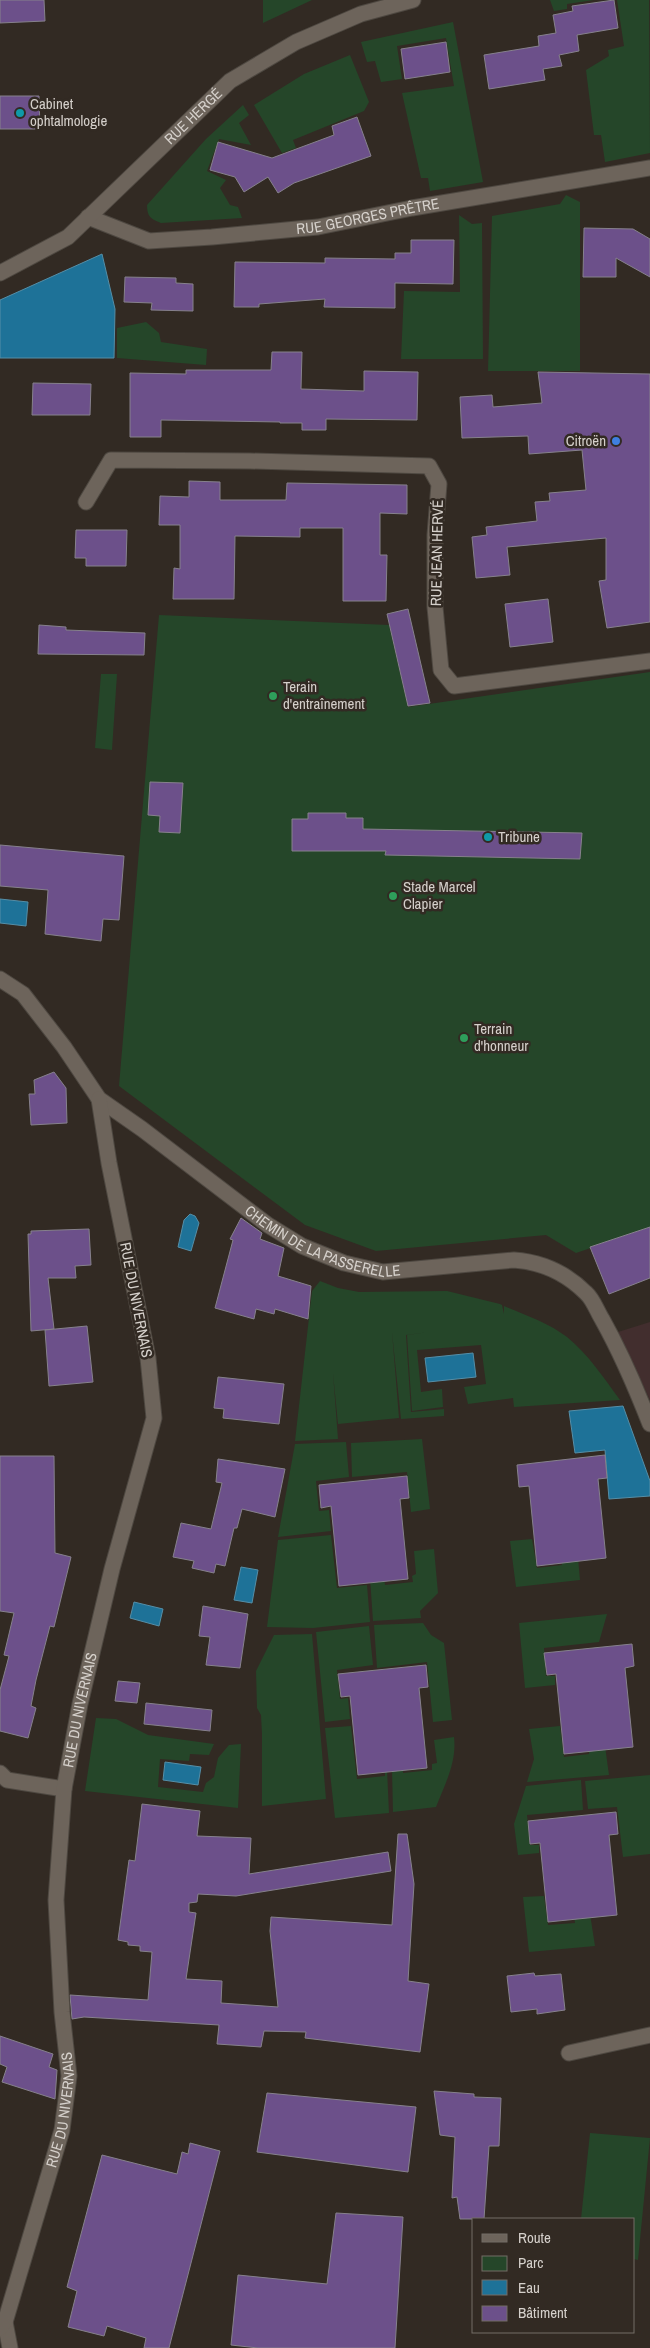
<svg xmlns="http://www.w3.org/2000/svg" width="650" height="2348" viewBox="0 0 650 2348" font-family="'Archivo Narrow',sans-serif">
  <style>
    .commercial { fill: #422e2e }
    .green { fill: #254629 }
    .water { fill: #1e7298; stroke: #558ea7 }
    .building { fill: #6c508a; stroke: #86818c }
    .lines { fill: none; stroke-linecap: round; stroke-linejoin: round }
    .street-casing { stroke: #4e4841; stroke-width: 17 }
    .street { stroke: #6d645b; stroke-width: 15 }
    .culture-dot { fill: #0f9aa8; stroke: #322a23; stroke-width: 2 }
    .shop-dot { fill: #3f7fe0; stroke: #322a23; stroke-width: 2 }
    .leisure-dot { fill: #2e9e5b; stroke: #322a23; stroke-width: 2 }
    .labels { text-anchor: middle; stroke-width: 5; stroke-linejoin: round; paint-order: stroke }
    .poi-label { font-size: 15px; fill: #d5d0cb; stroke: #322a23; text-anchor: start }
    .street-label { font-size: 15px; fill: #d5d0cb; stroke: #322a23 }
  </style>
  <rect width="100%" height="100%" fill="#322a23"/>
  <!-- commercial -->
  <path class="commercial" d="M 650,1322 L 650,1400 L 618,1332 Z"/>
  <!-- green -->
  <g class="green">
    <path d="M 263,0 L 312,0 L 263,23 Z"/>
    <path d="M 550,0 L 594,0 L 567,4 L 567,9 L 554,11 Z"/>
    <path d="M 617,0 L 649,0 L 650,153 L 605,162 L 601,135 L 594,135 L 586,70 L 609,56 L 608,50 L 624,46 Z"/>
    <path d="M 453,22 L 483,182 L 430,191 L 428,178 L 421,178 L 402,93 L 454,86 L 446,38 L 397,46 L 402,79 L 381,82 L 375,61 L 367,62 L 361,42 Z"/>
    <path d="M 350,55 L 369,102 L 364,111 L 293,140 L 296,148 L 282,153 L 254,105 L 304,74 Z"/>
    <path d="M 243,105 L 249,115 L 239,123 L 251,145 L 219,139 L 207,171 L 226,180 L 220,188 L 230,205 L 238,207 L 242,218 L 161,223 C 151,219 147,217 147,205 L 206,139 Z"/>
    <path d="M 566,195 L 580,202 L 580,371 L 488,371 L 492,216 L 560,204 Z"/>
    <path d="M 459,215 L 472,224 L 482,223 L 483,359 L 401,359 L 404,291 L 460,292 Z"/>
    <path d="M 146,322 L 159,333 L 161,342 L 207,349 L 206,365 L 117,358 L 117,328 Z"/>
    <path d="M 159,615 L 389,625 L 408,707 L 650,672 L 650,1228 L 576,1253 L 546,1235 L 376,1251 L 305,1225 L 119,1086 Z"/>
    <path d="M 101,674 L 117,674 L 112,750 L 95,748 Z"/>
    <path d="M 320,1281 L 338,1288 L 359,1292 L 447,1291 L 500,1304 L 502,1305 L 504,1314 L 504,1306 C 525,1315 549,1323 567,1337 C 588,1354 604,1378 620,1400 L 514,1407 L 513,1398 L 468,1404 L 464,1387 L 486,1384 L 481,1345 L 417,1350 L 421,1392 L 442,1389 L 443,1407 L 412,1411 L 407,1335 L 429,1332 L 406,1335 L 411,1412 L 444,1409 L 444,1416 L 401,1419 L 392,1332 L 399,1418 L 338,1424 L 333,1373 L 338,1439 L 295,1441 L 312,1291 Z"/>
    <path d="M 422,1439 L 430,1509 L 411,1512 L 407,1472 L 352,1477 L 351,1443 Z"/>
    <path d="M 346,1442 L 349,1477 L 316,1481 L 319,1511 L 329,1510 L 331,1531 L 278,1537 L 295,1444 Z"/>
    <path d="M 331,1535 L 337,1588 L 367,1585 L 370,1622 L 313,1628 L 267,1627 L 278,1540 Z"/>
    <path d="M 532,1539 L 537,1568 L 562,1565 L 561,1558 L 578,1557 L 580,1580 L 516,1587 L 510,1541 Z"/>
    <path d="M 434,1549 L 438,1593 L 420,1611 L 421,1618 L 373,1621 L 370,1578 L 384,1577 L 385,1585 L 413,1582 L 412,1576 L 416,1574 L 414,1551 Z"/>
    <path d="M 607,1614 L 599,1642 L 544,1648 L 546,1676 L 555,1676 L 555,1685 L 525,1688 L 519,1623 Z"/>
    <path d="M 423,1623 L 431,1635 L 444,1643 L 452,1720 L 433,1722 L 427,1662 L 377,1668 L 374,1625 Z"/>
    <path d="M 369,1626 L 373,1665 L 337,1670 L 340,1699 L 348,1698 L 350,1719 L 325,1722 L 316,1632 Z"/>
    <path d="M 312,1634 L 326,1799 L 262,1806 L 262,1734 L 261,1715 L 257,1708 L 256,1671 L 274,1635 Z"/>
    <path d="M 96,1718 L 116,1719 L 148,1735 L 214,1744 L 209,1755 L 190,1754 L 189,1761 L 160,1759 L 158,1787 L 203,1792 L 206,1783 L 214,1777 L 218,1758 L 229,1745 L 241,1744 L 238,1808 L 85,1791 Z"/>
    <path d="M 351,1726 L 357,1779 L 385,1776 L 385,1770 L 387,1769 L 389,1813 L 335,1818 L 325,1728 Z"/>
    <path d="M 560,1726 L 564,1757 L 589,1754 L 589,1747 L 605,1746 L 609,1775 L 527,1782 L 534,1759 L 529,1729 Z"/>
    <path d="M 454,1737 C 457,1762 445,1784 436,1807 L 393,1812 L 392,1769 L 403,1768 L 403,1773 L 432,1770 L 432,1764 L 437,1763 L 434,1740 Z"/>
    <path d="M 650,1775 L 650,1854 L 623,1857 L 617,1807 L 588,1809 L 585,1781 Z"/>
    <path d="M 581,1780 L 583,1810 L 527,1815 L 530,1845 L 539,1845 L 539,1853 L 518,1855 L 514,1824 L 526,1786 Z"/>
    <path d="M 544,1896 L 548,1925 L 575,1923 L 574,1915 L 590,1914 L 595,1946 L 529,1952 L 523,1897 Z"/>
    <path d="M 590,2133 L 650,2138 L 638,2260 L 634,2259 L 634,2219 L 581,2219 Z"/>
  </g>
  <!-- water -->
  <g class="water">
    <path d="M 102,254 L 115,309 L 114,358 L 0,358 L 0,300 Z"/>
    <path d="M 0,899 L 28,902 L 26,926 L 0,923 Z"/>
    <path d="M 190,1214 L 195,1216 L 199,1223 L 191,1251 L 178,1247 L 184,1220 Z"/>
    <path d="M 473,1353 L 476,1377 L 428,1382 L 425,1358 Z"/>
    <path d="M 623,1406 L 650,1481 L 650,1496 L 609,1499 L 605,1450 L 575,1453 L 569,1411 Z"/>
    <path d="M 241,1567 L 258,1570 L 252,1603 L 234,1600 Z"/>
    <path d="M 134,1602 L 163,1609 L 159,1626 L 130,1618 Z"/>
    <path d="M 165,1762 L 201,1767 L 198,1785 L 163,1780 Z"/>
  </g>
  <!-- building -->
  <g class="building">
    <path d="M 0,0 L 44,0 L 45,21 L 0,23 Z"/>
    <path d="M 614,0 L 618,28 L 577,35 L 579,51 L 559,55 L 562,66 L 543,69 L 545,80 L 489,89 L 484,55 L 539,46 L 538,36 L 556,33 L 553,15 L 573,11 L 572,6 Z"/>
    <path d="M 446,42 L 450,72 L 405,79 L 401,49 Z"/>
    <path d="M 0,96 L 39,96 L 40,129 L 0,129 Z"/>
    <path d="M 357,117 L 371,156 L 294,183 L 278,193 L 268,177 L 244,192 L 235,177 L 210,170 L 218,142 L 272,158 L 334,135 L 332,126 Z"/>
    <path d="M 584,228 L 633,229 L 650,239 L 650,277 L 616,258 L 616,277 L 583,277 Z"/>
    <path d="M 411,240 L 454,240 L 453,284 L 395,283 L 395,308 L 324,307 L 325,299 L 259,304 L 259,307 L 234,307 L 235,262 L 325,263 L 325,258 L 395,259 L 395,253 L 411,253 Z"/>
    <path d="M 125,277 L 176,278 L 176,283 L 193,284 L 193,311 L 151,310 L 152,303 L 124,302 Z"/>
    <path d="M 272,352 L 302,352 L 301,389 L 364,391 L 364,371 L 418,372 L 417,420 L 326,419 L 326,430 L 302,430 L 302,423 L 280,423 L 280,422 L 161,420 L 161,437 L 130,437 L 130,373 L 186,374 L 186,370 L 271,370 Z"/>
    <path d="M 538,372 L 650,374 L 650,622 L 607,628 L 599,581 L 606,580 L 606,538 L 507,547 L 510,575 L 476,578 L 472,537 L 487,535 L 486,527 L 537,521 L 535,502 L 550,501 L 549,493 L 586,490 L 582,450 L 529,454 L 528,436 L 462,438 L 460,397 L 492,395 L 493,407 L 542,403 Z"/>
    <path d="M 33,383 L 91,384 L 90,415 L 32,415 Z"/>
    <path d="M 189,481 L 220,482 L 220,500 L 286,500 L 287,483 L 407,485 L 407,514 L 380,513 L 380,555 L 387,555 L 386,601 L 343,601 L 343,528 L 300,528 L 300,537 L 235,536 L 234,599 L 173,599 L 174,568 L 180,569 L 180,525 L 159,525 L 160,496 L 189,497 Z"/>
    <path d="M 76,530 L 127,530 L 126,566 L 86,566 L 86,558 L 75,558 Z"/>
    <path d="M 548,599 L 553,642 L 510,647 L 505,604 Z"/>
    <path d="M 408,609 L 430,703 L 408,706 L 387,614 Z"/>
    <path d="M 39,625 L 66,627 L 66,630 L 145,633 L 144,655 L 38,654 Z"/>
    <path d="M 150,782 L 183,783 L 180,833 L 159,832 L 160,816 L 148,815 Z"/>
    <path d="M 308,813 L 346,813 L 346,818 L 363,818 L 363,829 L 582,833 L 580,859 L 385,855 L 386,851 L 292,851 L 292,819 L 308,819 Z"/>
    <path d="M 0,845 L 124,856 L 119,920 L 103,919 L 101,941 L 45,934 L 48,890 L 0,886 Z"/>
    <path d="M 54,1072 L 66,1088 L 67,1123 L 31,1125 L 29,1094 L 35,1094 L 34,1080 Z"/>
    <path d="M 241,1218 L 262,1233 L 260,1239 L 284,1248 L 278,1276 L 311,1286 L 308,1319 L 275,1309 L 274,1314 L 256,1309 L 254,1319 L 215,1308 L 233,1240 L 230,1239 Z"/>
    <path d="M 650,1227 L 650,1278 L 609,1294 L 590,1247 Z"/>
    <path d="M 89,1229 L 91,1265 L 75,1266 L 76,1278 L 48,1278 L 54,1329 L 31,1331 L 28,1234 L 31,1234 L 31,1231 Z"/>
    <path d="M 87,1326 L 93,1382 L 49,1386 L 45,1330 Z"/>
    <path d="M 218,1377 L 284,1384 L 279,1424 L 223,1418 L 224,1409 L 214,1408 Z"/>
    <path d="M 605,1455 L 607,1478 L 598,1479 L 606,1558 L 537,1566 L 529,1486 L 519,1487 L 517,1465 Z"/>
    <path d="M 0,1456 L 54,1456 L 55,1553 L 71,1557 L 54,1627 L 50,1626 L 36,1680 L 31,1706 L 36,1708 L 28,1738 L 0,1731 L 0,1690 L 9,1656 L 4,1655 L 14,1613 L 0,1611 Z"/>
    <path d="M 218,1459 L 285,1469 L 275,1517 L 242,1509 L 237,1528 L 234,1528 L 225,1566 L 216,1564 L 214,1573 L 192,1568 L 194,1561 L 173,1557 L 181,1523 L 211,1529 L 222,1483 L 216,1482 Z"/>
    <path d="M 407,1476 L 409,1498 L 400,1499 L 408,1579 L 339,1586 L 331,1506 L 321,1508 L 319,1485 Z"/>
    <path d="M 203,1606 L 248,1614 L 240,1668 L 206,1665 L 210,1637 L 199,1636 Z"/>
    <path d="M 632,1644 L 634,1666 L 625,1668 L 633,1747 L 564,1754 L 556,1674 L 547,1675 L 544,1653 Z"/>
    <path d="M 426,1665 L 428,1687 L 419,1688 L 427,1768 L 358,1775 L 350,1696 L 341,1697 L 338,1674 Z"/>
    <path d="M 118,1681 L 140,1683 L 137,1703 L 115,1701 Z"/>
    <path d="M 146,1703 L 212,1710 L 210,1731 L 144,1724 Z"/>
    <path d="M 142,1804 L 200,1811 L 197,1836 L 251,1838 L 249,1874 L 388,1852 L 391,1871 L 236,1896 L 198,1894 L 197,1902 L 189,1903 L 189,1912 L 196,1913 L 186,1979 L 222,1981 L 221,2003 L 278,2007 L 270,1931 L 271,1917 L 392,1925 L 398,1834 L 407,1834 L 414,1884 L 408,1981 L 429,1984 L 420,2052 L 305,2038 L 306,2032 L 264,2031 L 261,2047 L 217,2044 L 219,2025 L 84,2017 L 72,2019 L 70,1995 L 148,2000 L 152,1952 L 140,1951 L 140,1946 L 128,1945 L 128,1942 L 118,1940 L 129,1860 L 135,1861 Z"/>
    <path d="M 616,1812 L 618,1834 L 609,1835 L 617,1915 L 548,1922 L 540,1843 L 530,1844 L 528,1821 Z"/>
    <path d="M 534,1973 L 535,1976 L 561,1974 L 565,2010 L 537,2014 L 537,2009 L 511,2012 L 507,1976 Z"/>
    <path d="M 0,2036 L 53,2054 L 49,2067 L 57,2070 L 55,2099 L 2,2082 L 7,2067 L 0,2064 Z"/>
    <path d="M 434,2091 L 474,2094 L 474,2097 L 501,2098 L 499,2146 L 489,2146 L 484,2219 L 460,2219 L 457,2197 L 452,2198 L 455,2137 L 440,2135 Z"/>
    <path d="M 267,2093 L 416,2107 L 408,2172 L 257,2152 Z"/>
    <path d="M 190,2143 L 220,2151 L 169,2348 L 144,2348 L 146,2338 L 107,2326 L 104,2336 L 68,2327 L 77,2291 L 67,2287 L 102,2155 L 177,2174 L 182,2152 L 188,2154 Z"/>
    <path d="M 336,2213 L 403,2217 L 395,2348 L 258,2348 L 231,2345 L 238,2275 L 327,2284 Z"/>
  </g>
  <g class="lines">
    <defs>
      <g id="street">
        <path id="s1" d="M 88,217 L 149,241 L 212,237 L 318,227 L 412,208 L 650,168"/>
        <path id="s2" d="M 0,273 L 68,237 L 230,81 L 296,42 L 361,14 L 413,0"/>
        <path d="M 86,502 L 111,460 L 250,461 L 429,466 L 439,484 L 435,535 L 435,607 L 441,670 L 454,686 L 650,661"/>
        <path id="s3" d="M 0,979 L 23,994 L 64,1047 L 99,1099 L 142,1129 L 268,1225 L 302,1246 L 344,1263 L 383,1272 L 514,1260 C 542,1262 566,1273 586,1293 C 593,1299 597,1311 602,1319 C 621,1353 636,1388 650,1424"/>
        <path d="M 0,1773 L 7,1780 L 64,1789"/>
        <path d="M 569,2053 L 650,2035"/>
        <path d="M 5,2322 L 10,2348"/>
        <path id="s4" d="M 0,2328 L 5,2322 L 62,2130 L 69,2076 L 62,2012 L 56,1900 L 64,1789 L 80,1704 L 112,1569 L 154,1418 L 148,1358 L 109,1163 L 99,1099"/>
      </g>
    </defs>
    <!-- street casing -->
    <use href="#street" class="street-casing"/>
    <!-- street -->
    <use href="#street" class="street"/>
  </g>
  <!-- markers -->
  <g class="culture-dot">
    <circle cx="20" cy="113" r="5"/>
    <circle cx="488" cy="837" r="5"/>
  </g>
  <circle class="shop-dot" cx="616" cy="441" r="5"/>
  <g class="leisure-dot">
    <circle cx="273" cy="696" r="5"/>
    <circle cx="393" cy="896" r="5"/>
    <circle cx="464" cy="1038" r="5"/>
  </g>
  <g class="labels">
    <!-- poi labels -->
    <g class="poi-label">
      <text x="30" y="109">Cabinet<tspan x="30" dy="17">ophtalmologie</tspan></text>
      <text x="606" y="446" text-anchor="end">Citroën</text>
      <text x="283" y="692">Terain<tspan x="283" dy="17">d'entraînement</tspan></text>
      <text x="498" y="842">Tribune</text>
      <text x="403" y="892">Stade Marcel<tspan x="403" dy="17">Clapier</tspan></text>
      <text x="474" y="1034">Terrain<tspan x="474" dy="17">d'honneur</tspan></text>
    </g>
    <!-- street labels -->
    <g class="street-label">
      <text dy="5" stroke="none"><textPath href="#s2" startOffset="251">RUE HERGÉ</textPath></text>
      <text dy="5" stroke="none"><textPath href="#s1" startOffset="286">RUE GEORGES PRÊTRE</textPath></text>
      <text transform="translate(437 553) rotate(-89)" y="5">RUE JEAN HERVÉ</text>
      <text dy="5" stroke="none"><textPath href="#s3" startOffset="426">CHEMIN DE LA PASSERELLE</textPath></text>
      <text transform="translate(136 1300) rotate(79)" y="5">RUE DU NIVERNAIS</text>
      <text dy="5" stroke="none"><textPath href="#s4" startOffset="631">RUE DU NIVERNAIS</textPath></text>
      <text dy="5" stroke="none"><textPath href="#s4" startOffset="228">RUE DU NIVERNAIS</textPath></text>
    </g>
  </g>
  <!-- legend -->
  <rect x="472" y="2218" width="162" height="115" fill="#322a23" stroke="#736c66"/>
  <rect x="482" y="2234" width="25" height="8" fill="#6d645b" stroke="#736c66"/>
  <text x="518" y="2243" font-size="15" fill="#d5d0cb">Route</text>
  <rect x="482" y="2256" width="25" height="15" fill="#254629" stroke="#736c66"/>
  <text x="518" y="2268" font-size="15" fill="#d5d0cb">Parc</text>
  <rect x="482" y="2280" width="25" height="15" fill="#1e7298" stroke="#736c66"/>
  <text x="518" y="2293" font-size="15" fill="#d5d0cb">Eau</text>
  <rect x="482" y="2306" width="25" height="15" fill="#6c508a" stroke="#736c66"/>
  <text x="518" y="2318" font-size="15" fill="#d5d0cb">Bâtiment</text>
</svg>
